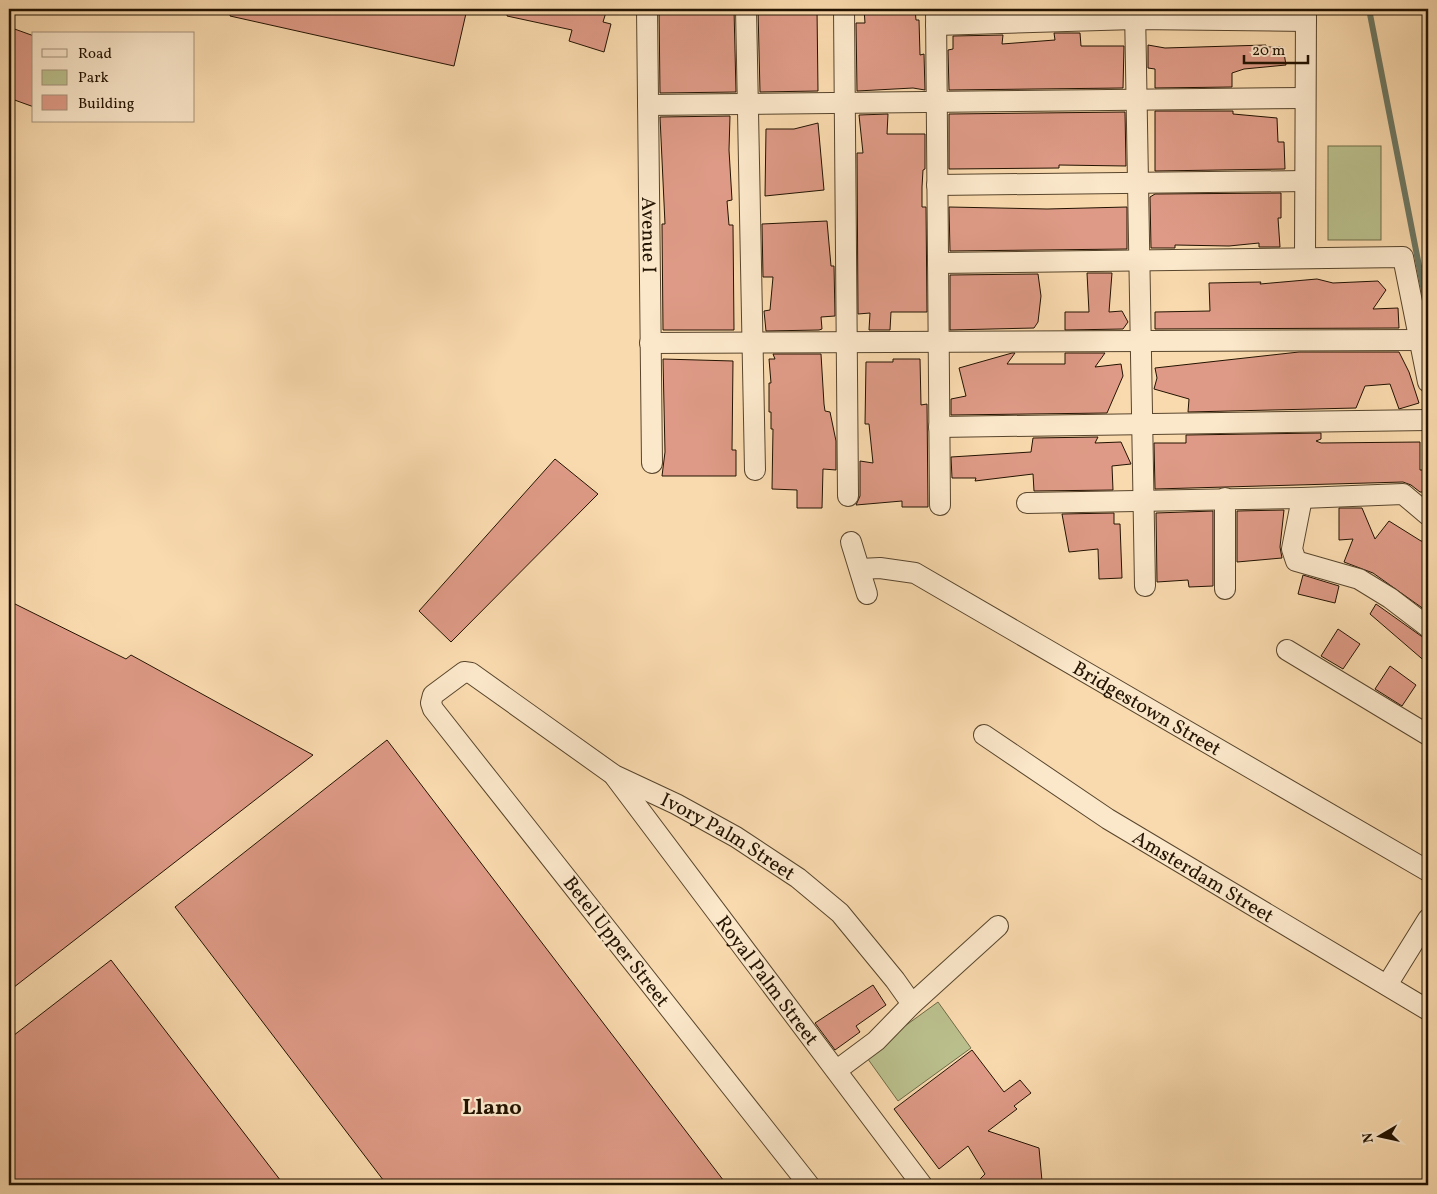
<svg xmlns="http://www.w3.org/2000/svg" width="1437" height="1194" viewBox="0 0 1437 1194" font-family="Vollkorn,serif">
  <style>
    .green { fill: #bac08d; stroke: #6e6a47 }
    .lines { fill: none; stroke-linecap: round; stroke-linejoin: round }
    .stream { stroke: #6d7864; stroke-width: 6 }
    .building { fill: #de9a86; stroke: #231301 }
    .minor-casing { stroke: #58452c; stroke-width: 22 }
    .minor { stroke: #fbe7ca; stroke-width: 20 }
    .labels { text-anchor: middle; stroke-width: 4.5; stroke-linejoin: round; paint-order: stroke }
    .street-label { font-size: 20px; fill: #231301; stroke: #fbe7ca }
    .quarter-label { font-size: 22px; font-weight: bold; fill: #231301; stroke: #fbe7ca }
  </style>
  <rect width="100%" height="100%" fill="#f9daae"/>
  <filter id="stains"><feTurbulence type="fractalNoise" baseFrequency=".004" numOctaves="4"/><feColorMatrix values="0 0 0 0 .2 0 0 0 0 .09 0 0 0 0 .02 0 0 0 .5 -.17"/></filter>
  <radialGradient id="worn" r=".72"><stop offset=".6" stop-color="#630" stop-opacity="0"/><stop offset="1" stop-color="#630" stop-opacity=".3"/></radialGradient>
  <!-- green -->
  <g class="green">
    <rect x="1328" y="146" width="53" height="94"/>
    <path d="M 938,1002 L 971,1048 L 898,1101 L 865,1055 Z"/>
  </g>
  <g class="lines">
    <!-- stream -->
    <path class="stream" d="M 1369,9 L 1428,312"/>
  </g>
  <!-- building -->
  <g class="building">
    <path d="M 231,9 L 467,9 L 454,66 L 230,16 Z"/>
    <path d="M 508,9 L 607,9 L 603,22 L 611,24 L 604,52 L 569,41 L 572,30 L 507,16 Z"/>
    <path d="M 659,9 L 734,9 L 736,92 L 660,93 Z"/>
    <path d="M 758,9 L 817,9 L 818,91 L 760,92 Z"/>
    <path d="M 864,9 L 915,9 L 916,20 L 919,20 L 920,55 L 924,54 L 925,90 L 913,88 L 857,91 L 856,23 L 865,23 Z"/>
    <path d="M 953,9 L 1008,9 L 1008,11 L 953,13 Z"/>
    <path d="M 9,27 L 34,36 L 34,107 L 9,98 Z"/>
    <path d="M 1054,33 L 1080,33 L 1081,46 L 1124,46 L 1123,88 L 949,90 L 948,50 L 953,49 L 953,36 L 1003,35 L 1002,44 L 1055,40 Z"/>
    <path d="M 1148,45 L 1165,48 L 1266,45 L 1266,47 L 1283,47 L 1286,65 L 1244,69 L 1232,73 L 1232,87 L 1155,88 L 1155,69 L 1148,68 Z"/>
    <path d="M 1155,111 L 1233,111 L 1233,114 L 1277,118 L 1278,142 L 1284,142 L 1285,169 L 1155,171 Z"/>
    <path d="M 1125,112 L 1126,166 L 1059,165 L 1059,168 L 949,169 L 949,114 Z"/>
    <path d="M 888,114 L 887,134 L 925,134 L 925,169 L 923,170 L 922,187 L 922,207 L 926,207 L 927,312 L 891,312 L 890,330 L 869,330 L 870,313 L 858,314 L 857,153 L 863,153 L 859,115 Z"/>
    <path d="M 730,116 L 729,150 L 732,200 L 727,201 L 729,225 L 733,225 L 734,330 L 663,330 L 662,224 L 665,224 L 660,117 Z"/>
    <path d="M 818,123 L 824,190 L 765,196 L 766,129 L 794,129 Z"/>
    <path d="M 1281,193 L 1281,218 L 1278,218 L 1280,247 L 1259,247 L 1259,243 L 1229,246 L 1175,245 L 1175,248 L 1151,248 L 1150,197 L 1155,194 Z"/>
    <path d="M 949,207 L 1047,209 L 1127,207 L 1127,249 L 950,251 Z"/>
    <path d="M 827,221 L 831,266 L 834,266 L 835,316 L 821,317 L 822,329 L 819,330 L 766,331 L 764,311 L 770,310 L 773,277 L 763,277 L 762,224 Z"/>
    <path d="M 1087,273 L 1112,273 L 1109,312 L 1122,311 L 1128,322 L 1123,329 L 1065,330 L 1065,312 L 1089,312 Z"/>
    <path d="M 1038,274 L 1041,296 L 1038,322 L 1034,328 L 950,330 L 950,275 Z"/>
    <path d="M 1317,279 L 1333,283 L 1378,281 L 1386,290 L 1373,309 L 1398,308 L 1399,328 L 1155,329 L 1155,312 L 1210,311 L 1209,283 L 1261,282 L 1260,284 Z"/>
    <path d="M 1299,352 L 1399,352 L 1409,372 L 1419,403 L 1399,409 L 1390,384 L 1365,386 L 1356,408 L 1188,412 L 1189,399 L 1154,389 L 1157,378 L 1155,368 Z"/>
    <path d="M 1012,353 L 1015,353 L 1007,364 L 1065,364 L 1065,353 L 1105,353 L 1095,367 L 1121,364 L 1123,376 L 1107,413 L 951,415 L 951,399 L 966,396 L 959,368 Z"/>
    <path d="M 773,354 L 821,354 L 824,404 L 825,411 L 830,412 L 836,441 L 836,470 L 823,469 L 822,508 L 797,508 L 797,490 L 772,489 L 773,429 L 771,429 L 771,412 L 769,412 L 769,383 L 771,383 L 769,359 L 775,359 Z"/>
    <path d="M 663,359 L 733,361 L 732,450 L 736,450 L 736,476 L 662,476 L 665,452 Z"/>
    <path d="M 893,359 L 920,359 L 921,405 L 927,404 L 928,507 L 902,507 L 902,501 L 856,505 L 860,496 L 860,461 L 873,463 L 869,424 L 865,424 L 866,362 L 893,362 Z"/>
    <path d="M 1321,433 L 1321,439 L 1316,441 L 1321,443 L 1420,442 L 1420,470 L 1428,470 L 1428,492 L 1420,492 L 1411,485 L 1403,482 L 1155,489 L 1154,443 L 1186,443 L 1186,435 Z"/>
    <path d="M 1098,437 L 1095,443 L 1121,442 L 1131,464 L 1112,466 L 1113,490 L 1034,491 L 1033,474 L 975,481 L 976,478 L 952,478 L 951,457 L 1031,452 L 1033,438 Z"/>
    <path d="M 555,459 L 598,494 L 451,642 L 419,611 Z"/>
    <path d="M 1339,508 L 1362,508 L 1375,539 L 1389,521 L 1421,541 L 1428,542 L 1428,612 L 1373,573 L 1344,562 L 1353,539 L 1339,540 Z"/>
    <path d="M 1284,510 L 1280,547 L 1282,558 L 1237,562 L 1237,511 Z"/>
    <path d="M 1213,511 L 1213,586 L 1189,587 L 1188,580 L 1157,582 L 1156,513 Z"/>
    <path d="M 1114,513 L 1114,524 L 1120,524 L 1122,578 L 1099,579 L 1098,549 L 1069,552 L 1062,514 Z"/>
    <path d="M 1303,575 L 1339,586 L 1335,603 L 1298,594 Z"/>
    <path d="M 9,601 L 126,659 L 131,655 L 313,755 L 9,991 Z"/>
    <path d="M 1376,604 L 1421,636 L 1428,639 L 1428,664 L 1370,614 Z"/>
    <path d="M 1338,629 L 1360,644 L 1343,669 L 1321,656 Z"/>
    <path d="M 1390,666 L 1416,685 L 1402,706 L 1375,689 Z"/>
    <path d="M 387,740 L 727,1185 L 387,1185 L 175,907 Z"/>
    <path d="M 111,960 L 284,1185 L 9,1185 L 9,1039 Z"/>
    <path d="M 873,985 L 886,1005 L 856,1026 L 860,1032 L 835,1050 L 815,1023 Z"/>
    <path d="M 972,1050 L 1004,1092 L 1020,1080 L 1031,1093 L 1014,1106 L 1017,1109 L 988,1131 L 1039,1148 L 1042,1181 L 1036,1185 L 974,1185 L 985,1174 L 968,1146 L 939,1169 L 894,1109 Z"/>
  </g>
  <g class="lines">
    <defs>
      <g id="minor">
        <path id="s1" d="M 647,9 L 652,463"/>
        <path d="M 746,9 L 755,470"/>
        <path d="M 844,9 L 848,496"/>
        <path d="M 936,9 L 940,505"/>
        <path d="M 1135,9 L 1145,586"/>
        <path d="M 936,25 L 1135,19 L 1306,21"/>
        <path d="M 648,105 L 1305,98"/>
        <path d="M 937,185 L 1305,181"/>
        <path d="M 1305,258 L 1306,9"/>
        <path d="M 938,263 L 1403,257 L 1428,382"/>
        <path d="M 650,343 L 1419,340"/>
        <path d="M 939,427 L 1428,420"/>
        <path d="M 1302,498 L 1292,549 L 1296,561 L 1359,579 L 1390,598 L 1428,627"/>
        <path d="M 1027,503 L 1302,498 L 1403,494 L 1428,515"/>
        <path d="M 851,542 L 867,594"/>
        <path id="s2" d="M 860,569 L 880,568 L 915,573 L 1428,871"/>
        <path d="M 1225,589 L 1225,498"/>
        <path d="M 1287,650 L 1428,735"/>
        <path id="s3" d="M 984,735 L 1108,819 L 1428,1010"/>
        <path id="s4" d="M 615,777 L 922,1185"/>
        <path d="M 1387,985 L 1428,919"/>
        <path d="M 837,1070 L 876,1041 L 912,1004 L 998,926"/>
        <path id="s5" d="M 809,1185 L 433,709 L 431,703 L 433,695 L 464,672 L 471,673 L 614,775 L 676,804 L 736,837 L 798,878 L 840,913 L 895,980 L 912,1004"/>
      </g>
    </defs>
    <!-- minor casing -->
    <use href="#minor" class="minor-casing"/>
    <!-- minor -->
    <use href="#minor" class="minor"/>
  </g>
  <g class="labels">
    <!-- street labels -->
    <g class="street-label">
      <text dy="7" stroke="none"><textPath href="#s1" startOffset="226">Avenue I</textPath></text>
      <text dy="7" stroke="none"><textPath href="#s2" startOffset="324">Bridgestown Street</textPath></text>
      <text dy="7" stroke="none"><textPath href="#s5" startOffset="972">Ivory Palm Street</textPath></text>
      <text dy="7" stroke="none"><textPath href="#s3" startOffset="261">Amsterdam Street</textPath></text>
      <text transform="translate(617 941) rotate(52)" y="7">Betel Upper Street</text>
      <text dy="7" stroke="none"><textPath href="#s4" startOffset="254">Royal Palm Street</textPath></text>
    </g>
    <!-- quarter labels -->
    <g class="quarter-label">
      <text x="492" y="1114">Llano</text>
    </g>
  </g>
  <!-- margin -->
  <rect width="1437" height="1194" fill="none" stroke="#f9daae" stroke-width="30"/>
  <rect x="10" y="10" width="1417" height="1174" fill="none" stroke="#231301" stroke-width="2.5"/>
  <rect x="15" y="15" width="1407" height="1164" fill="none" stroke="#231301"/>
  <!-- legend -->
  <rect x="32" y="32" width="162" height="90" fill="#fbe7ca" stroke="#a5927a"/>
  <rect x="42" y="49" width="25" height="8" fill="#fbe7ca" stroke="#a5927a"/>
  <text x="78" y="58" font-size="15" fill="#231301">Road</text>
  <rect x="42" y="70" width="25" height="15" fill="#bac08d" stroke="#a5927a"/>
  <text x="78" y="82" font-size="15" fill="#231301">Park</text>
  <rect x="42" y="95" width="25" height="15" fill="#de9a86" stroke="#a5927a"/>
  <text x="78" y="108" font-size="15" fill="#231301">Building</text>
  <!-- north arrow -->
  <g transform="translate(1380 1136) rotate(261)" stroke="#fbe7ca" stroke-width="4" paint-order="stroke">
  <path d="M0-4L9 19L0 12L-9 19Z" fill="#231301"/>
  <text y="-8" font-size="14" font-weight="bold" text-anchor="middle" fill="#231301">N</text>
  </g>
  <!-- scale -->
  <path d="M1244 55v8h64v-8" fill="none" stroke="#231301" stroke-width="2.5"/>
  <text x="1252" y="55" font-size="15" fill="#231301" stroke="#fbe7ca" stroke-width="4" paint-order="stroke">20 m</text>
  <rect width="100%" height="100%" filter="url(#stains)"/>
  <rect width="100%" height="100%" fill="url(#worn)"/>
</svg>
